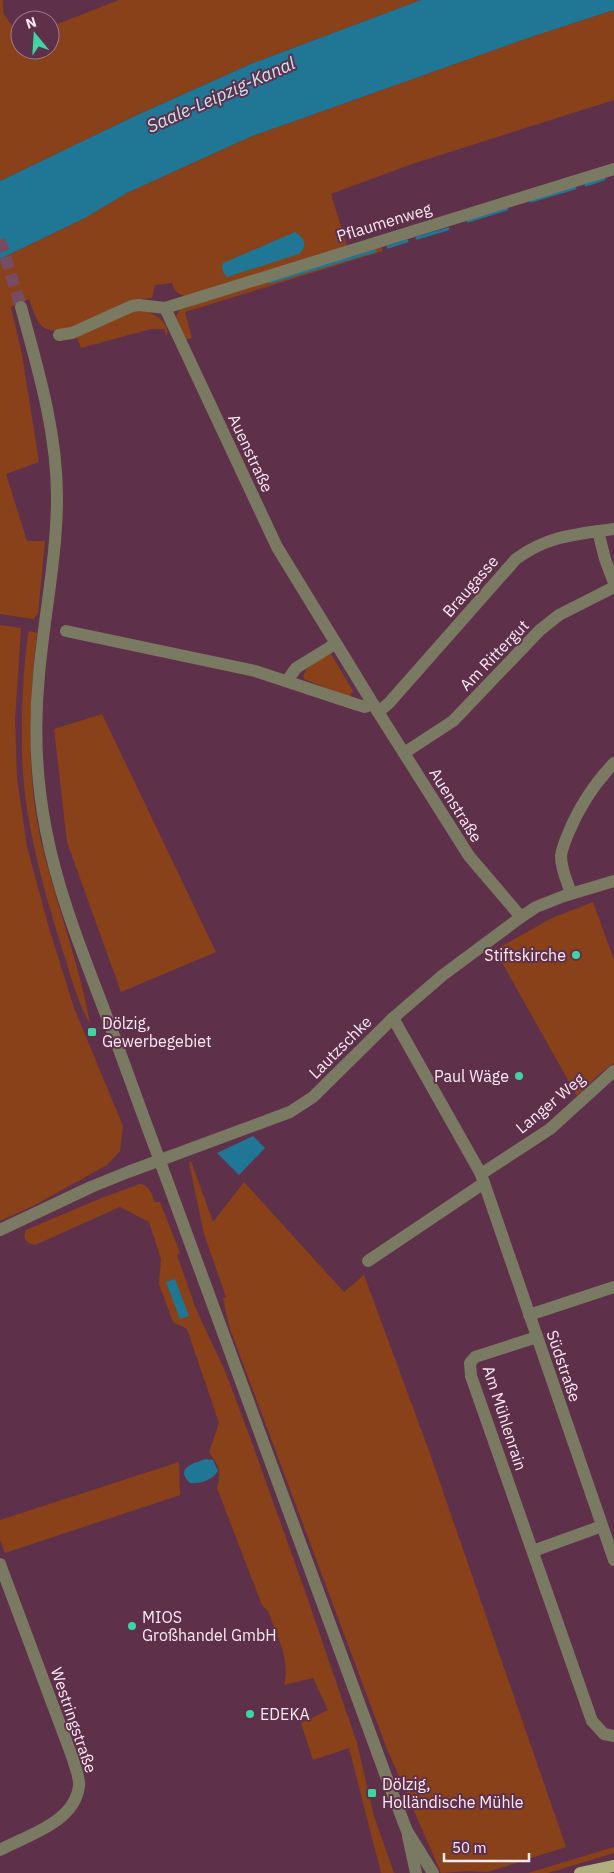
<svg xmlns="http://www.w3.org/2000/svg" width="614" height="1873" viewBox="0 0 614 1873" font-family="'IBM Plex Sans',sans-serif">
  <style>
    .green { fill: #894119 }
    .water { fill: #1f7695 }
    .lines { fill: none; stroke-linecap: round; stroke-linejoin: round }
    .stream { stroke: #1f7695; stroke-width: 3 }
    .tertiary-tunnel { stroke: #774c63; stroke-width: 12; stroke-dasharray: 12 6; stroke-linecap: butt }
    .minor { stroke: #7a7962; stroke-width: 12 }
    .tertiary { stroke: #7a7962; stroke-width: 12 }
    .primary { stroke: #b0af7e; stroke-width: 12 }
    .poi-dot { fill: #3ed4a3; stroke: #5f304a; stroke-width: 2 }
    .labels { text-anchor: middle; stroke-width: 4; stroke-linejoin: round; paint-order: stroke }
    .street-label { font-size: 16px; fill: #fceaf3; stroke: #5f304a }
    .poi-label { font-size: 16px; fill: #fceaf3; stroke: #5f304a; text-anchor: start }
    .water-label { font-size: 18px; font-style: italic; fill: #c6e4f2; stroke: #5f304a }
  </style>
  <rect width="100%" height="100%" fill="#5f304a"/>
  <!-- green -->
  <g class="green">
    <path d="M 0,0 L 3,0 L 3,13 L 20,36 L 20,50 L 50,50 L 50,27 L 119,0 L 421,0 L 253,63 L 135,116 L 0,181 Z"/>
    <path d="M 614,10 L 614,100 L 412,164 L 331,194 L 347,246 L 185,296 C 178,294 174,291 172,283 L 155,285 L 152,298 L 141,299 L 68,331 C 38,332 38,324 29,299 L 11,307 L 22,355 L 39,462 L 6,474 L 27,541 L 45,541 L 38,614 L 33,619 L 0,614 L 0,259 L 85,218 L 127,193 L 250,137 L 528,38 Z"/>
    <path d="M 381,245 L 383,251 L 185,312 L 192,338 L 184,340 L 176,316 L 182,306 Z"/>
    <path d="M 142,309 C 155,315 170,321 167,337 L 164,329 L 151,329 L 81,348 L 77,337 L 132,310 Z"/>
    <path d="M 0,625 L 21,628 L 15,720 L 17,778 L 27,847 L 49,928 L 74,1008 L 123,1126 L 120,1151 L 107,1165 L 33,1206 L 0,1221 Z"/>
    <path d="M 30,631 L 37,633 C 29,701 26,770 40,837 C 54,900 79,960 90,1024 C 76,999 70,972 61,945 C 42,884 24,819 22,755 C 21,714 23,673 28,633 Z"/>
    <path d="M 329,654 L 331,654 L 353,691 L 349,697 L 304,679 C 301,667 320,660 329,654 Z"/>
    <path d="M 102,714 L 216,952 L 121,992 L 67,842 L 54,729 Z"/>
    <path d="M 593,902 L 614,960 L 614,1063 L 596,1077 L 577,1096 L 495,950 L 550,919 Z"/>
    <path d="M 191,1161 L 213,1222 L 244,1182 L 344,1292 L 364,1275 L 429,1451 L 566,1847 L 488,1872 L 469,1871 L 441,1873 L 387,1749 L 229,1326 L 223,1298 L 226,1297 L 204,1234 L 189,1163 Z"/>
    <path d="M 140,1184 C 149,1185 152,1194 155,1202 L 160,1202 L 180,1253 L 177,1255 L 196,1309 L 225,1371 L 251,1440 L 306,1594 L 357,1743 L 374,1816 L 394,1873 L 381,1873 L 349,1748 L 313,1760 L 301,1723 L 328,1710 L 313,1678 L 284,1685 C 291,1660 276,1634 268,1611 L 262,1605 L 217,1488 C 222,1469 219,1468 209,1452 L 219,1423 L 187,1329 L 173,1322 L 159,1284 L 161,1259 L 149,1222 L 120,1207 L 35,1245 C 26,1243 22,1239 26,1230 L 99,1199 Z"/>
    <path d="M 179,1462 L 180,1495 L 5,1553 L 0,1540 L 0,1520 Z"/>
    <path d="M 614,1847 L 614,1853 L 548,1873 L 528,1873 Z"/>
  </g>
  <!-- water -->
  <g class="water">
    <path d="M 421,0 L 614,0 L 614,10 L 528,38 L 250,137 L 127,193 L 85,218 L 0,259 L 0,181 L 135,116 L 253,63 Z"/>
    <path d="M 295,232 C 305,239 308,245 299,254 L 227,277 C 223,273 221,269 223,263 Z"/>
    <path d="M 253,1136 L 265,1148 L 239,1175 L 217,1153 Z"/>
    <path d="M 175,1279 L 189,1316 L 180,1319 L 166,1282 Z"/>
    <path d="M 206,1459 L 213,1460 L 218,1471 C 213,1480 200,1484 190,1483 C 174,1468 194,1463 206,1459 Z"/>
  </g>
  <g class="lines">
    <!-- stream -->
    <g class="stream">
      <path d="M 586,185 L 604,179"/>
      <path d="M 531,201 L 575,188"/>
      <path d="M 468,221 L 507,209"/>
      <path d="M 417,238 L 448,229"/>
      <path d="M 388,247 L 407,241"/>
      <path d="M 270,282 L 375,251"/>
    </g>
    <!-- tertiary-tunnel -->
    <path class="tertiary-tunnel" d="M 0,240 L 21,307"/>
    <!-- minor -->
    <g class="minor">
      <path d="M 165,308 L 277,547 L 378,712 L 469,856 L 521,917"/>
      <path d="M 59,335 L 72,333 L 132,306 L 139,305 L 165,308 L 614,169"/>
      <path d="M 598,531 L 605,559 L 614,583"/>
      <path d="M 66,631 L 255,671 L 355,704 L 365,707 L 373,704"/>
      <path d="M 287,681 L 296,668 L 335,644"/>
      <path d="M 378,712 L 389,703 L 516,559 C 547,536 576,534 614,529"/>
      <path d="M 404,753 L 453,721 L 540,630 L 559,615 L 614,587"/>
      <path d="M 571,893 C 567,882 561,869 561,856 C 562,848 565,841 568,834 C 579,807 594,784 614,763"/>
      <path d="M 393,1018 L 481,1174 L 614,1560"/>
      <path d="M 481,1174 L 550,1129 L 614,1071"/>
      <path d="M 0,1230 L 91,1187 L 128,1172 L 290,1112 L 313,1097 L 393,1018 L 443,975 L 521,917 L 536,907 L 564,896 L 614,881"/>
      <path d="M 368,1261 L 484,1183"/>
      <path d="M 529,1315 L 614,1287"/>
      <path d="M 537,1337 L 475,1357 L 470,1363 L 471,1376 L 592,1721 L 604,1734 L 614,1736"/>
      <path d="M 533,1551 L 602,1526"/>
      <path d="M 0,1564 L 73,1759 C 75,1767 80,1778 79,1786 C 75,1822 28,1835 0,1850"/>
    </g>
    <!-- tertiary -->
    <g class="tertiary">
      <path d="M 21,307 C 38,369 57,432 57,497 C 57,557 44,616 39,675 C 34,726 36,779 46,830 C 57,888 79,944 100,999 C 119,1048 136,1097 154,1145 C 232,1359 312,1573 390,1787 L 407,1831 L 433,1873"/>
      <path d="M 408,1836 L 416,1873"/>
    </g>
    <!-- primary -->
    <path class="primary" d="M 580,1873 L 613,1866"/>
  </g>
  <!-- markers -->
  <g class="poi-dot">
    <circle cx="576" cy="955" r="5"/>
    <rect x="87" y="1027" width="10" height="10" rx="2.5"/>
    <circle cx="519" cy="1076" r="5"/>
    <circle cx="132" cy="1626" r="5"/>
    <circle cx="250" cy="1714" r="5"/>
    <rect x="367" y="1788" width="10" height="10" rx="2.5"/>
  </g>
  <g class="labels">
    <!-- street labels -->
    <g class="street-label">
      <text transform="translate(384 222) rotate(-17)" y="6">Pflaumenweg</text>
      <text transform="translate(251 453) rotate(65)" y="6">Auenstraße</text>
      <text transform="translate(470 586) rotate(-49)" y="6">Braugasse</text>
      <text transform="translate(494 655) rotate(-46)" y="6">Am Rittergut</text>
      <text transform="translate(456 805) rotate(58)" y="6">Auenstraße</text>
      <text transform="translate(340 1047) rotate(-45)" y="6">Lautzschke</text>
      <text transform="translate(550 1103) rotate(-40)" y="6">Langer Weg</text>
      <text transform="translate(564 1366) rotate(71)" y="6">Südstraße</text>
      <text transform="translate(505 1418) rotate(72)" y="6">Am Mühlenrain</text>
      <text transform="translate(74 1720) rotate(71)" y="6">Westringstraße</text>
    </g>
    <!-- poi labels -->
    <g class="poi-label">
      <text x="566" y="961" text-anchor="end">Stiftskirche</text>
      <text x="102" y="1029">Dölzig,<tspan x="102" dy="18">Gewerbegebiet</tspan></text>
      <text x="509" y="1082" text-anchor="end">Paul Wäge</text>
      <text x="142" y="1623">MIOS<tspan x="142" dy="18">Großhandel GmbH</tspan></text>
      <text x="260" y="1720">EDEKA</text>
      <text x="382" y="1790">Dölzig,<tspan x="382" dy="18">Holländische Mühle</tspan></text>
    </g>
    <!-- water labels -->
    <g class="water-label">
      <text transform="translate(221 95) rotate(-24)" y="6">Saale-Leipzig-Kanal</text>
    </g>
  </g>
  <!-- north arrow -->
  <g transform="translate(35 35) rotate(342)"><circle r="24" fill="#5f304a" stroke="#9e7a8e"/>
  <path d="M0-4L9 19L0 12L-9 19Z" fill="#3ed4a3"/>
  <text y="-8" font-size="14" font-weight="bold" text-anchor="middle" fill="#fceaf3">N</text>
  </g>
  <!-- scale -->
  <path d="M444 1853v8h85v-8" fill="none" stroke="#fceaf3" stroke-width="2.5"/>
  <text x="452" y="1853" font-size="15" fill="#fceaf3" stroke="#5f304a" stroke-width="4" paint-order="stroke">50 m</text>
</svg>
